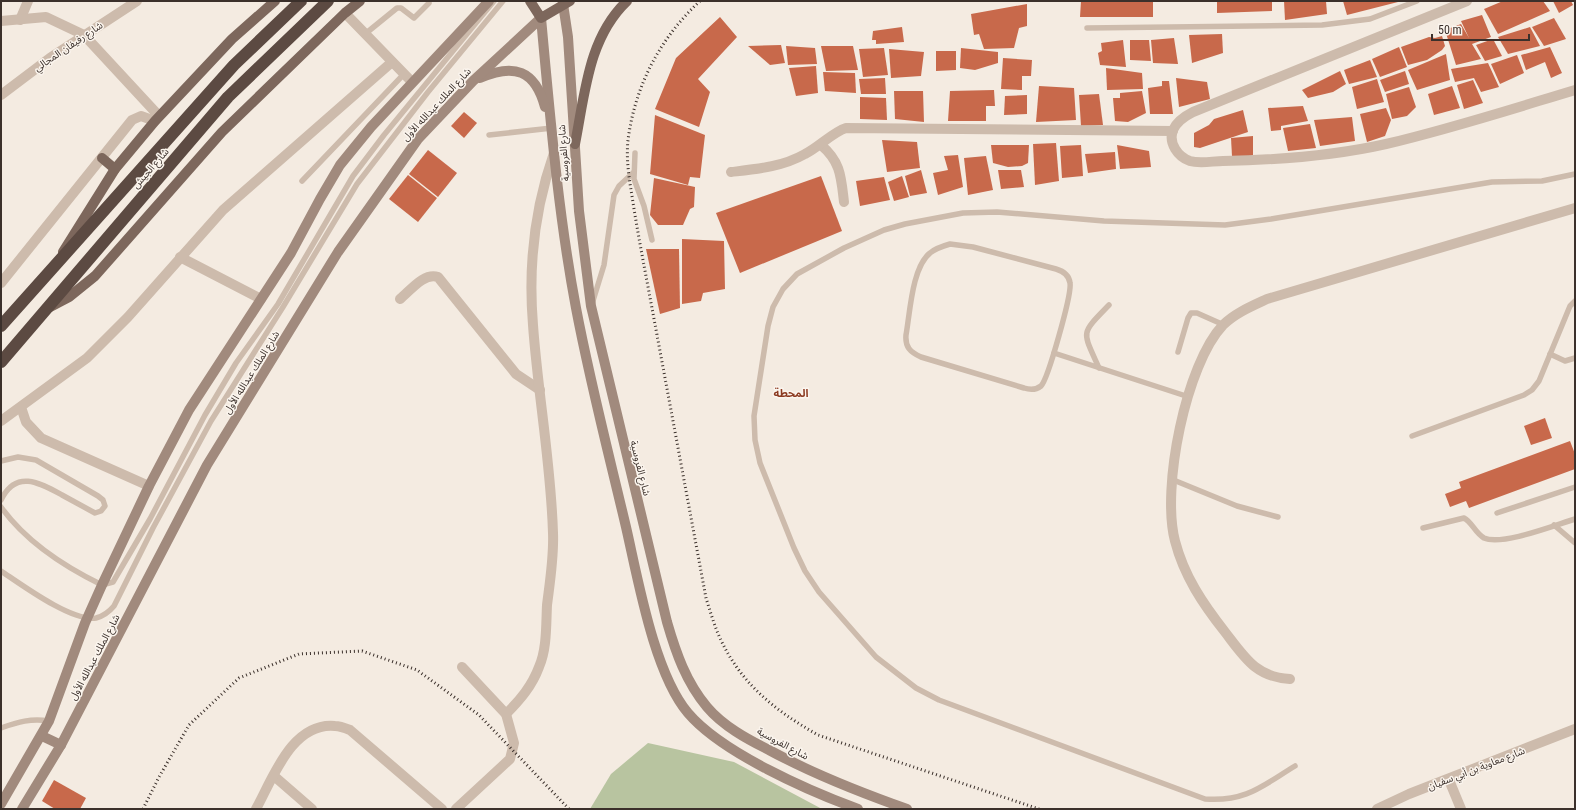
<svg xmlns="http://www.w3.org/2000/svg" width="1576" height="810" viewBox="0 0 1576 810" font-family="'Roboto Condensed','Noto Sans Arabic',sans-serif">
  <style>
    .green { fill: #b8c4a0 }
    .building { fill: #c8694b }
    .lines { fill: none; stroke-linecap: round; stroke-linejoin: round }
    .lane { stroke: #cdbbac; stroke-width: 5.5 }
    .street { stroke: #cdbbac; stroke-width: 10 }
    .secondary { stroke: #a18a7d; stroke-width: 10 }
    .primary { stroke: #7d675c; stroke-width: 10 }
    .highway { stroke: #5c4a42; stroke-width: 12 }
    .rail { stroke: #3b302b; stroke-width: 3; stroke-dasharray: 1 3; stroke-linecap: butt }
    .labels { text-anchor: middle; stroke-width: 3; stroke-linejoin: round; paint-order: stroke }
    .street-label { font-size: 10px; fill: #3b302b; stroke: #fbf5ee }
    .neighbourhood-label { font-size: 11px; font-weight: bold; fill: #8c3b22; stroke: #fbf5ee }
  </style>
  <rect width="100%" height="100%" fill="#f4ebe1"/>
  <!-- green -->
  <path class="green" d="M 648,743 L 734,762 L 822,809 L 590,809 L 611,774 Z"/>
  <!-- building -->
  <g class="building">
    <path d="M 1081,1 L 1153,1 L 1153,17 L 1080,17 Z"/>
    <path d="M 1217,1 L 1272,1 L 1272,11 L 1217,13 Z"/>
    <path d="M 1284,1 L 1326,1 L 1327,14 L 1285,20 Z"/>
    <path d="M 1343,1 L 1398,1 L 1398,2 L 1347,15 Z"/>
    <path d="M 1503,1 L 1543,1 L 1550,11 L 1498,34 L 1484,9 Z"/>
    <path d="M 1553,1 L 1571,1 L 1573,5 L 1559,13 Z"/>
    <path d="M 1027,4 L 1027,26 L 1019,28 L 1014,48 L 984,49 L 979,34 L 974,35 L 971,14 Z"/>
    <path d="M 1482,15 L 1491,37 L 1472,44 L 1481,59 L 1456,65 L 1445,30 L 1461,24 L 1469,38 L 1461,21 Z"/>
    <path d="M 720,17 L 737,37 L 698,79 L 710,92 L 699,127 L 655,109 L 676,58 Z"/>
    <path d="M 1554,18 L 1566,39 L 1544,46 L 1532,27 Z"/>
    <path d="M 902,27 L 904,42 L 876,44 L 876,40 L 872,40 L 873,31 Z"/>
    <path d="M 1530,27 L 1540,46 L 1508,54 L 1498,37 Z"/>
    <path d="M 1222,34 L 1223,53 L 1192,63 L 1189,35 Z"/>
    <path d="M 1442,36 L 1445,46 L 1442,50 L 1427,60 L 1408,65 L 1401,47 L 1429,37 L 1435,38 Z"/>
    <path d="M 1174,38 L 1178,64 L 1153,63 L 1151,40 Z"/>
    <path d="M 1493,39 L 1502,56 L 1485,61 L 1476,45 Z"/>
    <path d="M 1123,40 L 1126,67 L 1100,65 L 1098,53 L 1102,51 L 1101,43 Z"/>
    <path d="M 1130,40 L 1149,40 L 1151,61 L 1130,60 Z"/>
    <path d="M 781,45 L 785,63 L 770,65 L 748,46 Z"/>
    <path d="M 786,46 L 815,48 L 817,64 L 788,65 Z"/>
    <path d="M 821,46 L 853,46 L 858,70 L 826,71 Z"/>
    <path d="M 1399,47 L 1407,67 L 1380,77 L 1372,59 Z"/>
    <path d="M 1550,47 L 1562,73 L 1551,78 L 1545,62 L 1526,70 L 1521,55 Z"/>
    <path d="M 884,48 L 888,75 L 863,77 L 859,49 Z"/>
    <path d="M 961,48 L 998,52 L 998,63 L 975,70 L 960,68 Z"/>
    <path d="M 889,49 L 924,52 L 921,76 L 891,78 Z"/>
    <path d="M 936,51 L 956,51 L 956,70 L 936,71 Z"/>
    <path d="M 1446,54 L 1450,80 L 1417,90 L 1408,70 Z"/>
    <path d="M 1517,55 L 1524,73 L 1500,84 L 1491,64 Z"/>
    <path d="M 1003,58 L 1032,60 L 1031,76 L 1022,76 L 1022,90 L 1001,89 Z"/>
    <path d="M 1370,60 L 1377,77 L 1349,84 L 1344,70 Z"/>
    <path d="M 1488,63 L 1499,87 L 1481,92 L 1474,78 L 1455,82 L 1451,69 Z"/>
    <path d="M 816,66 L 818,93 L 796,96 L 789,68 Z"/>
    <path d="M 1106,68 L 1142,73 L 1143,89 L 1107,90 Z"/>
    <path d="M 1340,71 L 1346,84 L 1333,92 L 1308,98 L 1302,90 Z"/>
    <path d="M 1405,71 L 1409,84 L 1385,92 L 1380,80 Z"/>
    <path d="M 823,72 L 855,73 L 856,93 L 825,91 Z"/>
    <path d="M 885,78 L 886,94 L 861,94 L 859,79 Z"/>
    <path d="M 1176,78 L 1207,82 L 1210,99 L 1179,107 Z"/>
    <path d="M 1377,79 L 1384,102 L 1357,109 L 1352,87 Z"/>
    <path d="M 1473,80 L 1483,103 L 1464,109 L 1457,85 Z"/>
    <path d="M 1162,81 L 1169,81 L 1173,114 L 1150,114 L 1148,88 L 1162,86 Z"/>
    <path d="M 1039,86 L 1074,88 L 1076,120 L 1036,122 Z"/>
    <path d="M 1452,86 L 1460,108 L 1434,115 L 1428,94 Z"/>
    <path d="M 1409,87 L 1416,107 L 1407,116 L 1392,119 L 1386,94 Z"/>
    <path d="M 994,90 L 995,106 L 986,106 L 986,121 L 948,121 L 950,91 Z"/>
    <path d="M 894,91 L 923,91 L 924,122 L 895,119 Z"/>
    <path d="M 1142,91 L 1146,113 L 1128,122 L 1115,121 L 1113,98 L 1120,98 L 1120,93 Z"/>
    <path d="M 1099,94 L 1103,125 L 1081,126 L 1079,95 Z"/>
    <path d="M 1027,95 L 1027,114 L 1004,115 L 1005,96 Z"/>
    <path d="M 860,97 L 886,98 L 887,120 L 860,119 Z"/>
    <path d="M 1303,106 L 1308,121 L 1281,126 L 1281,130 L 1271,131 L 1268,108 Z"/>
    <path d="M 1386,108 L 1391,120 L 1385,136 L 1367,142 L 1360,114 Z"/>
    <path d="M 1243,110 L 1248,132 L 1200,148 L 1194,147 L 1194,133 L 1209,125 L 1214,119 Z"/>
    <path d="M 464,112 L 477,123 L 464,138 L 451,126 Z"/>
    <path d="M 655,115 L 705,135 L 700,178 L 690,177 L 688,185 L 650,174 Z"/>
    <path d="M 1352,117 L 1355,141 L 1320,146 L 1314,120 Z"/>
    <path d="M 1310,124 L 1316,148 L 1288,151 L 1283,128 Z"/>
    <path d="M 1253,136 L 1253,156 L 1232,156 L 1231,138 Z"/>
    <path d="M 882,140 L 917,142 L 920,168 L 887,172 Z"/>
    <path d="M 1056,143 L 1059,181 L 1035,185 L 1033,144 Z"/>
    <path d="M 991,145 L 1029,145 L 1028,163 L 1022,166 L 1008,167 L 993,163 Z"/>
    <path d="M 1081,145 L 1083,176 L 1062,178 L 1060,146 Z"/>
    <path d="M 1117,145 L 1149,151 L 1151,167 L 1120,169 Z"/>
    <path d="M 428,150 L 457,173 L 438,197 L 409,174 Z"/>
    <path d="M 1115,152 L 1116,169 L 1088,173 L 1085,154 Z"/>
    <path d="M 958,155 L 963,187 L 938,195 L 933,173 L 948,170 L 944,156 Z"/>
    <path d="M 986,156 L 993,190 L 968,195 L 964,158 Z"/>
    <path d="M 921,170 L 927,193 L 910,196 L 905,176 Z"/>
    <path d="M 998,170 L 1021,170 L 1024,187 L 1001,189 Z"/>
    <path d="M 408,175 L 437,198 L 418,222 L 389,199 Z"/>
    <path d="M 821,176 L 842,231 L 740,273 L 716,213 Z"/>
    <path d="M 902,176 L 909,197 L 894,201 L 888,182 Z"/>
    <path d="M 884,177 L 890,200 L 860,206 L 856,181 Z"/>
    <path d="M 654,178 L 695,187 L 694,207 L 690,209 L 683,225 L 658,225 L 650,215 Z"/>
    <path d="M 682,239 L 724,241 L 725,289 L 703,293 L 701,301 L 682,304 Z"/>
    <path d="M 646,249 L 679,249 L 680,308 L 660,314 Z"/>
    <path d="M 1545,418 L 1552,438 L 1531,445 L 1524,426 Z"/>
    <path d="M 1570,441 L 1575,454 L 1575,469 L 1469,508 L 1466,501 L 1450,507 L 1445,494 L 1461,488 L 1459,482 Z"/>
    <path d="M 54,780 L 86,798 L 80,809 L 55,809 L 42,801 Z"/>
  </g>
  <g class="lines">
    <!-- lane -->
    <g class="lane">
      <path d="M 1087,28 L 1322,25 L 1370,19 L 1417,1"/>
      <path d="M 365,34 L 397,8 L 401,8 L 414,18 L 429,3"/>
      <path d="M 489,135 L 552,128"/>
      <path d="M 635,153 L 634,179 L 644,206 L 652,240"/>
      <path d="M 302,181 L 404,74"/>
      <path d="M 950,244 L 973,247 L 1056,269 C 1063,271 1069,275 1070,283 C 1072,294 1048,379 1041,386 C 1036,390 1030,390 1024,388 L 921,357 C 910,352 905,347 906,335 C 910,313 912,267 930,253 C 936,248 943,246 950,244 Z"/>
      <path d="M 592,304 L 604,265 L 614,195 L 619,186 L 634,172"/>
      <path d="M 1178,352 L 1188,318 L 1191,313 L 1197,313 L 1224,325"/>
      <path d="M 1054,353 L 1189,397"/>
      <path d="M 1550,354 L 1565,361 L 1575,358"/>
      <path d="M 1099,368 C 1082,330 1080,335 1109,305"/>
      <path d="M 1412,436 L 1524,395 L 1532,390 L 1539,381 L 1570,306 L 1575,301"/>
      <path d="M 1,461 L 18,457 L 36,460 L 98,496 L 103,500 L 105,506 L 101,511 L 95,513 C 84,507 73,501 62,495 C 40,483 16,469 1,500"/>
      <path d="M 1171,479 L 1237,506 L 1278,517"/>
      <path d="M 1,507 C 26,542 63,566 102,585 L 113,582 L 150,519 L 205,415 L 236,363 L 278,304 L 353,176 L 384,135 L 494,1"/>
      <path d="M 1497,513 L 1575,487"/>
      <path d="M 1554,525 L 1575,543"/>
      <path d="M 1423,528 L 1464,518 C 1472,522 1475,533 1484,538 C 1502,546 1555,525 1575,519"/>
      <path d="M 1,571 C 22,585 72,622 96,618 C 104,616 109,612 114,606 L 153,528 L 211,421 L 283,307 L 357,184 L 428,92 L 503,1"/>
      <path d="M 1,728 C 18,722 31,718 49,721"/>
      <path d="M 1295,766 C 1262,786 1246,802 1205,799 L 939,700 L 916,688 L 876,657 L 819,592 L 805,571 L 794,548 L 760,463 L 755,440 L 754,416 L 768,326 L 773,307 L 783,289 L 797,274 L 844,248 L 884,230 L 905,224 L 963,213 L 997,212 L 1104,221 L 1225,225 L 1271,219 L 1492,182 L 1542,181 L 1575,174"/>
    </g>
    <!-- street -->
    <g class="street">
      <path d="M 1467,1 L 1193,112 C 1185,116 1177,121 1173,130 C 1168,143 1178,157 1190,161 C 1200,164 1213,161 1223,161 C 1277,160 1333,156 1386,144 C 1450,129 1512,109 1575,90"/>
      <path d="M 345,13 L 412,82"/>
      <path d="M 20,20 L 28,1"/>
      <path d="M 1,21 L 46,17 L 84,35 L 159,116"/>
      <path d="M 1,95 L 50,58 L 137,1"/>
      <path d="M 821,145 C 841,162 841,177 844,202"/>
      <path d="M 731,172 C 757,169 782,167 805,154 C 819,147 833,132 846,128 L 1173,131"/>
      <path d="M 180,257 L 261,299"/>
      <path d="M 1,283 L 132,120 L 141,116 L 155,121"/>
      <path d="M 400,299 C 410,291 424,272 438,277 L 516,374 L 540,390"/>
      <path d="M 21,407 L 26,422 L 41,438 L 149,486"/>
      <path d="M 1,421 L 87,358 L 128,317 L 223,210 L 392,62"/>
      <path d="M 1290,679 C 1256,677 1245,658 1225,632 C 1203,604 1184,576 1175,541 C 1161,488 1186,364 1223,325 C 1235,313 1252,306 1267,299 L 1575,208"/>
      <path d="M 506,714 C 520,700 532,686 539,667 C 547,649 546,625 547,605 C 550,581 554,557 553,533 C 551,463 538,395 533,325 C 528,265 534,210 554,153"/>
      <path d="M 274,776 L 312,809"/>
      <path d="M 1449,780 L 1461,809"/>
      <path d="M 256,809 C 273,778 292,722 335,726 C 339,726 345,728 350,730 L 442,809"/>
      <path d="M 456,809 L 510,759 L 514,743 L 506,714 L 462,667"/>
      <path d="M 1377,809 L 1409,794 L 1575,729"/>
    </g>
    <!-- secondary -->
    <g class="secondary">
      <path d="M 563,4 L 568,37 L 579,211 L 591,306 L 667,622 C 676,653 686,682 707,707 C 723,726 747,739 769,750 C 813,774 859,792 907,809"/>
      <path d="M 541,18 C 550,115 558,213 576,308 C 590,382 609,455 626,527 C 638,579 654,673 688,713 C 722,753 809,791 858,809"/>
      <path d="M 480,78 C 514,63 535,70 545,107"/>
      <path d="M 42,736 L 61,745"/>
      <path d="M 1,804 L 49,721 L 85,623 L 102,585 L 149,486 L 189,410 L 291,253 L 320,199 L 340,165 L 371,127 L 489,1"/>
      <path d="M 22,809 L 61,745 L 207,465 L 338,252 L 418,139 L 473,81 L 541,18"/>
    </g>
    <!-- primary -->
    <g class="primary">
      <path d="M 530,1 L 541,18 L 570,1"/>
      <path d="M 575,144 C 585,94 588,38 627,1"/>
      <path d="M 102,158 L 115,169"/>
      <path d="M 63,252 L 115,169 L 155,121 L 232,39 L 275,1"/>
      <path d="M 50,307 L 69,297 L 95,276 L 222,132 L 345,13 L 360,1"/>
    </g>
    <!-- highway -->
    <g class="highway">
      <path d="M 1,326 L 234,65 L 301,1"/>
      <path d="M 1,362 L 228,97 L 328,1"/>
    </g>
    <!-- rail -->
    <g class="rail">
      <path d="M 700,1 C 660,38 635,86 628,140 C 626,159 629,178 632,196 C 637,229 643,260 649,292 C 668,394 687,496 706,598 C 710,611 714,624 719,636 C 740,683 774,710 818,735 L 1039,809"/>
      <path d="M 143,809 L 159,777 L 189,725 L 239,678 L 299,654 L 362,651 L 417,670 L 479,715 L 569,809"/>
    </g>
  </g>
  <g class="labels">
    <!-- street labels -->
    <g class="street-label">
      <text transform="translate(68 46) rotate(-34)" y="4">شارع رفيفان المجالي</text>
      <text transform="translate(436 104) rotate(-47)" y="4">شارع الملك عبدالله الأول</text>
      <text transform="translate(563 153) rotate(-94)" y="4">شارع الفروسية</text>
      <text transform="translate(150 168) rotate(-49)" y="4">شارع الجيش</text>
      <text transform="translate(251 372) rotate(-58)" y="4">شارع الملك عبدالله الأول</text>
      <text transform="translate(641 468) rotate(76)" y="4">شارع الفروسية</text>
      <text transform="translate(94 657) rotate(-62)" y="4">شارع الملك عبدالله الأول</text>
      <text transform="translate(783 743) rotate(28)" y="4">شارع الفروسية</text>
      <text transform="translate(1476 768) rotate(-21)" y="4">شارع معاوية بن أبي سفيان</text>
    </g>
    <!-- neighbourhood labels -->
    <g class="neighbourhood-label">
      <text x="791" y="397">المحطة</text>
    </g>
  </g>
  <!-- border -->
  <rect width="1576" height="810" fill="none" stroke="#3b302b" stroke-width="4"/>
  <!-- scale -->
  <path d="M1432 34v6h97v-6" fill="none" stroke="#3b302b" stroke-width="2"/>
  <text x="1438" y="34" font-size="12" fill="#3b302b" stroke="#fbf5ee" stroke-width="3" paint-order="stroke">50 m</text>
</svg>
